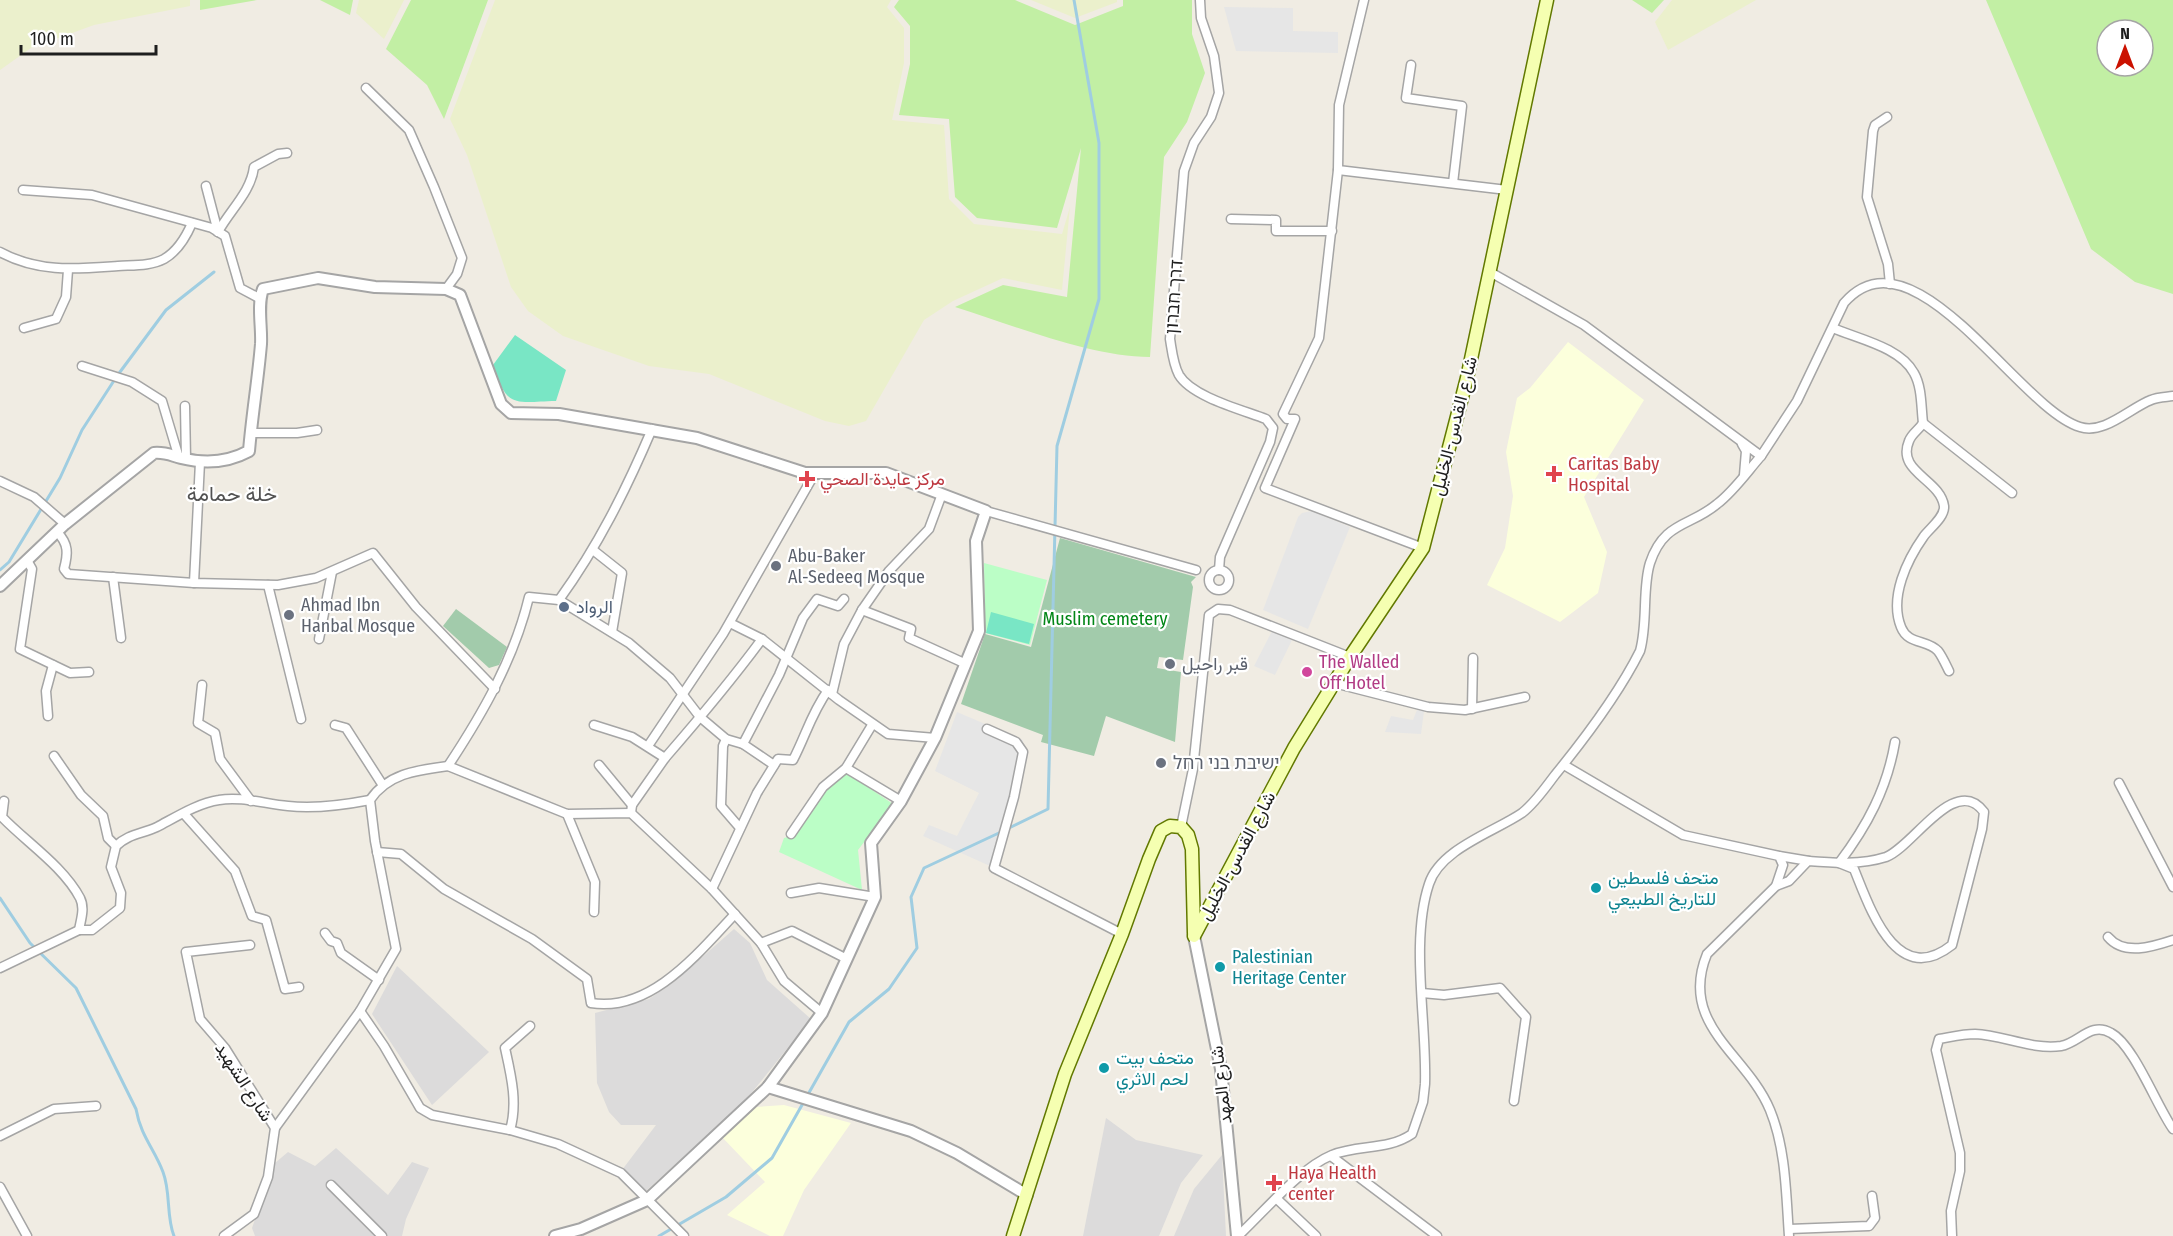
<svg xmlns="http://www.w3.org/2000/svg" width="2173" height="1236" viewBox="0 0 2173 1236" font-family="'Fira Sans Condensed',Vazirmatn,'Noto Sans Hebrew',sans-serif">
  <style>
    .residential { fill: #dcdbdb }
    .education { fill: #fcffdc }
    .farmland { fill: #ebf0cc }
    .grass { fill: #c2efa4; fill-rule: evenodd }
    .cemetery { fill: #a2cbab }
    .park { fill: #bbfec6 }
    .pitch { fill: #79e6c5 }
    .parking { fill: #e6e6e6 }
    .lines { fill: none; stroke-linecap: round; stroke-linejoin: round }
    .stream { stroke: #9fcde1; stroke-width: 3 }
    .minor-casing { stroke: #a5a5a5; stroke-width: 11 }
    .tertiary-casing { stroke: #a5a5a5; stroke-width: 14 }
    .secondary-casing { stroke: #627900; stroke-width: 15 }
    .minor { stroke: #fff; stroke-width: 8 }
    .tertiary { stroke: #fff; stroke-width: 10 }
    .secondary { stroke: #f5ffb1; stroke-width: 12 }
    .health-dot { fill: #e0444e; stroke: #fff; stroke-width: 2 }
    .worship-dot { fill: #6b7280; stroke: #fff; stroke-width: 2 }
    .service-dot { fill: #5c6f8a; stroke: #fff; stroke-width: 2 }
    .hotel-dot { fill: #d1479c; stroke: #fff; stroke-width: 2 }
    .culture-dot { fill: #0f9aa8; stroke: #fff; stroke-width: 2 }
    .labels { text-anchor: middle; stroke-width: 4.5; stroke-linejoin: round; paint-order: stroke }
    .street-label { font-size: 18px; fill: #1e1e1e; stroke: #fff }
    .health-label { font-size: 18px; fill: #be3a42; stroke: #fff; text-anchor: start }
    .worship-label { font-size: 18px; fill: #5b616d; stroke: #fff; text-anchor: start }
    .service-label { font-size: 18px; fill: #4e5e75; stroke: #fff; text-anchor: start }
    .park-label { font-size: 18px; fill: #028617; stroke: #fff }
    .hotel-label { font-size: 18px; fill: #b23c85; stroke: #fff; text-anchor: start }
    .culture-label { font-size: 18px; fill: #0d838f; stroke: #fff; text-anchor: start }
    .quarter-label { font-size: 21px; fill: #515151; stroke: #fff }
  </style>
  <rect width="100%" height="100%" fill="#f0ece3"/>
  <!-- residential -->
  <g class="residential">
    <path d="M 734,929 L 750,943 L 767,980 L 811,1019 L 745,1101 L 646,1191 L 622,1170 L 656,1125 L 621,1125 L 609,1112 L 597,1083 L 595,1013 L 649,999 L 675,981 Z"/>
    <path d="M 397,966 L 489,1052 L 432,1105 L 372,1014 Z"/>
    <path d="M 1106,1118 L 1136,1140 L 1203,1155 L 1181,1183 L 1159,1236 L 1083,1236 Z"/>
    <path d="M 336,1148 L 388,1195 L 412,1162 L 429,1168 L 406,1219 L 402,1236 L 255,1236 L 252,1228 L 275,1163 L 288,1152 L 315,1166 Z"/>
    <path d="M 1222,1155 L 1226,1236 L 1174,1236 L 1194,1189 Z"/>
  </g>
  <!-- education -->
  <g class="education">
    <path d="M 1568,342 L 1644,400 L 1584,497 L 1607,552 L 1598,593 L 1560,622 L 1487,585 L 1505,548 L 1513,496 L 1506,452 L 1517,398 L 1530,388 Z"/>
    <path d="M 784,1105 L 851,1123 L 804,1190 L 783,1236 L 770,1236 L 727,1215 L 765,1182 L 721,1136 L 756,1107 Z"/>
  </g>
  <!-- farmland -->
  <g class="farmland">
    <path d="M 0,0 L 190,0 L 190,6 L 94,25 L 31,48 L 0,70 Z"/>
    <path d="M 359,0 L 404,0 L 384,39 L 356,13 Z"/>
    <path d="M 495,0 L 891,0 L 887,7 L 904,28 L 904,63 L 892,120 L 944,125 L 949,199 L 974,224 L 1062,234 L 1070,207 L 1062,290 L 1003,278 L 953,301 L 924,320 L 866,421 L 849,426 L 825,421 L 709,374 L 649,366 L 563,336 L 528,311 L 511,287 L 467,155 L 450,119 Z"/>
    <path d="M 1031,0 L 1117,0 L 1117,2 L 1075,18 Z"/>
    <path d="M 1672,0 L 1756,0 L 1668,50 L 1655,22 Z"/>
  </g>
  <!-- grass -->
  <g class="grass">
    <path d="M 200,0 L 257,0 L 200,10 Z"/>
    <path d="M 320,0 L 353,0 L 350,15 Z"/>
    <path d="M 411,0 L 488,0 L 444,119 L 427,85 L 386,49 Z"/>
    <path d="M 899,0 L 1015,0 L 1075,25 L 1123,6 L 1123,0 L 1192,0 L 1192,34 L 1205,73 L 1187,122 L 1164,157 L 1150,357 C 1090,357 1013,325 955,307 L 1003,285 L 1067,297 L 1081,148 L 1057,228 L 977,218 L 955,197 L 949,119 L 899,115 L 910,64 L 910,26 L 894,7 Z"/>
    <path d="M 1632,0 L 1664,0 L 1652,13 Z"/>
    <path d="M 1986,0 L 2173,0 L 2173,294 L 2135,282 L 2091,249 ZM 2107,30 L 2143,30 L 2143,66 L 2107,66 Z"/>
  </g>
  <!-- cemetery -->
  <g class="cemetery">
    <path d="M 1060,538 L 1196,577 L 1191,582 L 1193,587 L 1183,660 L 1159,657 L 1157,668 L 1181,672 L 1175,742 L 1106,716 L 1094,756 L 1041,742 L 1043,735 L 961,704 L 985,634 L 1031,647 Z"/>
    <path d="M 456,609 L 507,647 L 499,665 L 489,668 L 443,626 Z"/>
  </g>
  <!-- park -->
  <g class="park">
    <path d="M 984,563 L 1047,580 L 1030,645 L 985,633 Z"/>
    <path d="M 847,773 L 893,804 L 858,850 L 862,890 L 779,852 L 784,838 L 791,836 L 826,787 Z"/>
  </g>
  <!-- pitch -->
  <g class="pitch">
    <path d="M 515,335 L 566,370 L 556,401 C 514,402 507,409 493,365 Z"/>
    <path d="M 991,612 L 1034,624 L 1029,644 L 986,633 Z"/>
  </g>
  <!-- parking -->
  <g class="parking">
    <path d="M 1224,7 L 1293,8 L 1293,31 L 1338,32 L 1338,53 L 1236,51 Z"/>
    <path d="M 1312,511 L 1350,527 L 1308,629 L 1263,610 L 1298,517 L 1302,513 Z"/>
    <path d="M 1272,631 L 1292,640 L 1275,675 L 1254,666 Z"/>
    <path d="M 1417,710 L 1424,711 L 1421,734 L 1385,732 L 1391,716 L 1413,720 Z"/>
    <path d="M 957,712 L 1023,740 L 999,870 L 923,836 L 929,825 L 957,836 L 979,793 L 935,771 Z"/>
  </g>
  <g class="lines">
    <!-- stream -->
    <g class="stream">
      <path d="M 0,570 L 9,562 L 60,478 L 82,430 L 117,376 L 166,310 L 214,272"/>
      <path d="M 1007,829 L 1048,809 L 1057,446 L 1099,299 L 1099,143 L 1074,0"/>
      <path d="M 0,898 L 30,943 L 76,988 L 136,1109 C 141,1137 154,1148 163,1172 C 171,1193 166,1216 174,1236"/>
      <path d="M 659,1236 L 726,1197 L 772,1158 L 849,1022 L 889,989 L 917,948 L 911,897 L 924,868 L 1001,832"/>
    </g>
    <defs>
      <g id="minor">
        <path d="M 1200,0 L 1201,18 L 1214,56 L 1219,93 L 1211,117 L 1194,143 L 1184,171 L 1170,339 C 1172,351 1173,364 1179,375 C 1192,397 1243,410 1266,419 L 1273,428 L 1270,442 L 1220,557 L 1219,570"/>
        <path d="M 1364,0 L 1339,105 L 1338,170 L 1319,338 L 1283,414 L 1287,419 L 1295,419 L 1265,488 L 1423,548"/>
        <path d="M 1411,65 L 1406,98 L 1462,106 L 1453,183"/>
        <path d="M 366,88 L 409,130 L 434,187 L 462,258 L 457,274 L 446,289"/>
        <path d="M 1887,117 L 1875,125 L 1873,131 L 1867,197 L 1888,264 L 1890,284"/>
        <path d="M 1338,170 L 1507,190"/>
        <path d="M 206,186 L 218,232"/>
        <path d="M 23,190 L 92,195 L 212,228 L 225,236 L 240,288 L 259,298"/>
        <path d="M 1231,219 L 1276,220 L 1276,231 L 1332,231"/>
        <path d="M 218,232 C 230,210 251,192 254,167 L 278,154 L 287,153"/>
        <path d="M 0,252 C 39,273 76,269 118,266 C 133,265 151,266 164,259 C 178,251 186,237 192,223"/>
        <path d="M 1490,272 L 1584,325 L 1761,456 L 1797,401 L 1844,303 C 1913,223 2019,409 2080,427 C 2104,435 2130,408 2151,400 C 2157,397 2166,397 2173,396"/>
        <path d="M 24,328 L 56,319 L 66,297 L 68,270"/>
        <path d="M 1833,328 C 1858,339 1900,347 1914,373 C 1922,387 1921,406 1923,423 C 1919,430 1912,433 1909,441 C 1896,472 1940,479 1944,506 C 1945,517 1930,528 1924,536 C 1907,560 1889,597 1901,627 C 1908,645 1927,639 1938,651 C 1942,656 1946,665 1949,671"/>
        <path d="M 82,366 L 132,382 L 162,401 L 179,458"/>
        <path d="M 185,406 L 186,459"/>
        <path d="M 1923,423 L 2012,493"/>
        <path d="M 250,433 L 297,433 L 317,430"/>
        <path d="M 1742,444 L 1746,451 L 1744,475"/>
        <path d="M 200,462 L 194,583 L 278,585 L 316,578 L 373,553 L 416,607 L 495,689"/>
        <path d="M 0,481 L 34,497 L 65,524"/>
        <path d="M 986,511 L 1196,570"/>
        <path d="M 57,532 C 69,544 68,554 64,569 L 68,574 L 194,583"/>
        <path d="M 593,550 L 622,573 L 612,632"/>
        <path d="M 28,562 L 32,569 L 20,649 L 70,673 L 89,672"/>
        <circle cx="1219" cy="580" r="10"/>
        <path d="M 113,577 L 121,638"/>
        <path d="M 268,585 L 301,719"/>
        <path d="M 559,600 C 598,546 626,490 652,429"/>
        <path d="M 862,610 L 911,629 L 909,638 L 964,663"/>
        <path d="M 730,623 L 762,639 L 839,700 L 888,734 L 935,738"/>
        <path d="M 319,639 L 332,572"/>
        <path d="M 1334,683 L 1428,707 L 1465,710 L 1525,697"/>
        <path d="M 202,685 L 198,723 L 215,733 L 220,759 L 251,801"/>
        <path d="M 832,694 L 844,644 L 862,610 L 889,571 L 929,529 L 942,494"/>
        <path d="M 1472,709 L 1473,658"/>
        <path d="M 48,716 L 46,691 L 53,665"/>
        <path d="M 335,725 L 346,728 L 382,784"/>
        <path d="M 594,725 L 632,737 L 665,758 C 699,719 731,681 762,639"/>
        <path d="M 987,729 L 1016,742 L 1023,752 L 1014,797 L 994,868 L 1122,934"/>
        <path d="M 726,739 L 723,746 L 721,806 L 740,828"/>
        <path d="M 743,744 L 779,675 L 803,618 L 817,599 L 838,606 L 844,599"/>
        <path d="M 648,746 L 723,634 L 815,473"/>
        <path d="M 54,756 L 81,795 L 103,816 L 108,838 L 116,846"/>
        <path d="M 599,765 L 632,805"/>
        <path d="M 1564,765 L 1683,835 L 1779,856 L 1783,865 L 1776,886"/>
        <path d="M 448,766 C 483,713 514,659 529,597 L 559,600 L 629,643 L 670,678 L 700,717 L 726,739 L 743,744 L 774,765"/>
        <path d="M 846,768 L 901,801"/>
        <path d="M 2119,783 L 2173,887"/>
        <path d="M 631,813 L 632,805 L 665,758"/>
        <path d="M 567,814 L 595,882 L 594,912"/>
        <path d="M 185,815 L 235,871 L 252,916 L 266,920 L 285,989 L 299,987"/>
        <path d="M 1181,827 L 1193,769 L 1209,615 L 1218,609 L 1230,610 L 1350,657"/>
        <path d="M 791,834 L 823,787 L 846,768 L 872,725"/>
        <path d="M 377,852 L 401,854 L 444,889 L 532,939 L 587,979 L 591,1003 C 651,1013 699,952 735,914"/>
        <path d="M 1779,856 L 1809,861"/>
        <path d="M 1839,863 C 1867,826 1887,789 1895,742"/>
        <path d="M 712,889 L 757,793 L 778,759 L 793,760 C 806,735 811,714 828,690"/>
        <path d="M 791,893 L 819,888 L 875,897"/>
        <path d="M 79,930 L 92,930 L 120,908 L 121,893 L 111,867 L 116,846 C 128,834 142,834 157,827 C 176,817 198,803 219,800 C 241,796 265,804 288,806 C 314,809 344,805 370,800"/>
        <path d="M 325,933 L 331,941 L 337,943 L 341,953 L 379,980"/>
        <path d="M 2108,937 C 2124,956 2152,947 2173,940"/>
        <path d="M 761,943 L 792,931 L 847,959"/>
        <path d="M 0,968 L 79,930 C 81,919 85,908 80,898 C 63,866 26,842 2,817 L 4,801"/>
        <path d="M 1422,993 L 1444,995 L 1500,988 L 1526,1017 L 1514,1101"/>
        <path d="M 360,1011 L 384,1046 L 420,1108 L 432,1115 L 510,1130 L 558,1144 L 621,1173 L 684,1236"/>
        <path d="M 275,1128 L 360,1011 L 396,949 L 375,841 L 370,800 C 388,773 418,770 448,766 L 567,814 L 631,813 L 712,889 L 761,943 L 784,981 L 822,1013"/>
        <path d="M 510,1130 C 518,1103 511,1075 505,1048 L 530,1026"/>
        <path d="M 0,1136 L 54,1109 L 96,1106"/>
        <path d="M 1331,1156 L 1437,1236"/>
        <path d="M 331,1185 L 382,1236"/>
        <path d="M 0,1187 L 27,1236"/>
        <path d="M 1277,1199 L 1316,1236"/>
        <path d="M 1789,1229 L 1869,1226 L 1875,1218 L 1872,1196"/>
        <path d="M 224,1236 L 254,1214 L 268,1177 L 275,1128 L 225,1048 L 200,1019 L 186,952 L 250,945"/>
        <path d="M 1238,1236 C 1264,1212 1300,1168 1332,1155 C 1359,1144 1387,1151 1412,1134 L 1423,1102 L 1425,1084 C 1427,1023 1410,941 1429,884 C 1440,849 1494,832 1522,813 C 1535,803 1545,788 1555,775 C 1586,737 1618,695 1640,651 C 1648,623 1642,588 1650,563 C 1664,521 1690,527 1717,504 C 1734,491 1747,472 1761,456"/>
        <path d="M 1789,1236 C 1786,1194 1786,1149 1770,1110 C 1747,1054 1678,1025 1707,954 L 1776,886 L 1789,881 L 1808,861 C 1834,863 1861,865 1886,857 C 1913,847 1955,773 1984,812 L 1982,829 L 1952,945 C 1896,989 1870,908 1854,869 L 1839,863"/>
        <path d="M 1952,1236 L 1951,1211 L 1960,1171 L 1960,1153 L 1936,1050 L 1939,1039 C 1951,1037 1963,1034 1975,1034 C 2003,1035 2031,1050 2061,1046 C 2079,1043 2091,1021 2111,1033 C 2134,1045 2157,1107 2173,1129"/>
      </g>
      <g id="tertiary">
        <path d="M 0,586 L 65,524 L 154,453 C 165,452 170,455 181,458 C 205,464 227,463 249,451 C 252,415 258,380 261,344 C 262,327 257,305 263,289 L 318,278 L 375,287 L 446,289 L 460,295 L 501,404 L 511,413 L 559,414 L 697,438 L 805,473 L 886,473 L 986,511 L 976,541 L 979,631 L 935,738 L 901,801 L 871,843 L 875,897 L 822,1013 L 768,1087 L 647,1200 L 581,1229 L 555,1236"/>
        <path d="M 1194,936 L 1221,1069 L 1237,1236"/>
        <path d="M 768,1087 L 911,1131 L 957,1153 L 1027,1195"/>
      </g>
      <g id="secondary">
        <path d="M 1194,936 L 1294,748 L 1350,657 L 1423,548 L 1467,378 L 1547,0"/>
        <path d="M 1013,1236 L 1065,1074 L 1122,934 L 1149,859 L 1161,831 L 1170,826 L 1181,827 L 1188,835 L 1192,849 L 1194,933"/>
      </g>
    </defs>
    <!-- minor casing -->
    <use href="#minor" class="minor-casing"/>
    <!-- tertiary casing -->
    <use href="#tertiary" class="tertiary-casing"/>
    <!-- secondary casing -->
    <use href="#secondary" class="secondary-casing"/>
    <!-- minor -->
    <use href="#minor" class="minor"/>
    <!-- tertiary -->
    <use href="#tertiary" class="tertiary"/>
    <!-- secondary -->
    <use href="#secondary" class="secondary"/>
  </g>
  <!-- markers -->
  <g class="health-dot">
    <path d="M1551 465h6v6h6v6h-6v6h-6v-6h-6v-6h6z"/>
    <path d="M804 470h6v6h6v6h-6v6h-6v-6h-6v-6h6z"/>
    <path d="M1271 1174h6v6h6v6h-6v6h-6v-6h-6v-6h6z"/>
  </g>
  <g class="worship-dot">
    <circle cx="776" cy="566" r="6"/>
    <circle cx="289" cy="615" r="6"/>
    <circle cx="1170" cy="664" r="6"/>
    <circle cx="1161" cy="763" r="6"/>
  </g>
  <circle class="service-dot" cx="564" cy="607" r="6"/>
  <circle class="hotel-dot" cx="1307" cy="672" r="6"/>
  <g class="culture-dot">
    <circle cx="1596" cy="888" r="6"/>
    <circle cx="1220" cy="967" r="6"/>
    <circle cx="1104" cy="1068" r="6"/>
  </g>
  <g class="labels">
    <!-- street labels -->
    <g class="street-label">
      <text transform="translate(1174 297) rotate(-86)" y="6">דרך חברון</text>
      <text transform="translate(1454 426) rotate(-76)" y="6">شارع القدس-الخليل</text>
      <text transform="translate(1237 856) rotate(-62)" y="6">شارع القدس-الخليل</text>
      <text transform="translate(244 1082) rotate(57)" y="6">شارع الشهيد</text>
      <text transform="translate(1221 1085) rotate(-97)" y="6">شارع المهد</text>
    </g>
    <!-- health labels -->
    <g class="health-label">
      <text x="1568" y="470">Caritas Baby<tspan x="1568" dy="21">Hospital</tspan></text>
      <text x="820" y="485">مركز عايدة الصحي</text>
      <text x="1288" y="1179">Haya Health<tspan x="1288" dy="21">center</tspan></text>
    </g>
    <!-- worship labels -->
    <g class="worship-label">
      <text x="788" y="562">Abu-Baker<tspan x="788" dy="21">Al-Sedeeq Mosque</tspan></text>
      <text x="301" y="611">Ahmad Ibn<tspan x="301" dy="21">Hanbal Mosque</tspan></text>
      <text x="1182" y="670">قبر راحيل</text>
      <text x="1173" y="769">ישיבת בני רחל</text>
    </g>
    <!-- service labels -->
    <g class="service-label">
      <text x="576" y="613">الرواد</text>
    </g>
    <!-- park labels -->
    <g class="park-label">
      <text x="1105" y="625">Muslim cemetery</text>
    </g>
    <!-- hotel labels -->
    <g class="hotel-label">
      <text x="1319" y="668">The Walled<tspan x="1319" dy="21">Off Hotel</tspan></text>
    </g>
    <!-- culture labels -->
    <g class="culture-label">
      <text x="1608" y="884">متحف فلسطين<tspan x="1608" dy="21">للتاريخ الطبيعي</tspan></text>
      <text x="1232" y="963">Palestinian<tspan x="1232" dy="21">Heritage Center</tspan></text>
      <text x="1116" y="1064">متحف بيت<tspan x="1116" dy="21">لحم الاثري</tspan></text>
    </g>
    <!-- quarter labels -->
    <g class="quarter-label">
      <text x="232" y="501">خلة حمامة</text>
    </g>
  </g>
  <!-- north arrow -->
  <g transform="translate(2125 48)"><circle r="28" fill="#ffffff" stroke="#a5a5a5" stroke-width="1.5"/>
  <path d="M0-4.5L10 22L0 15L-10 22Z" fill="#cb1100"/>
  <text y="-9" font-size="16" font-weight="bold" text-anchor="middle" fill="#1e1e1e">N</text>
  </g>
  <!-- scale -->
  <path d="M21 45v9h135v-9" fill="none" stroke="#1e1e1e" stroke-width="3"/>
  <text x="30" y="45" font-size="18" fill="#1e1e1e" stroke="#ffffff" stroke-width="4.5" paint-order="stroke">100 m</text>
</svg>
